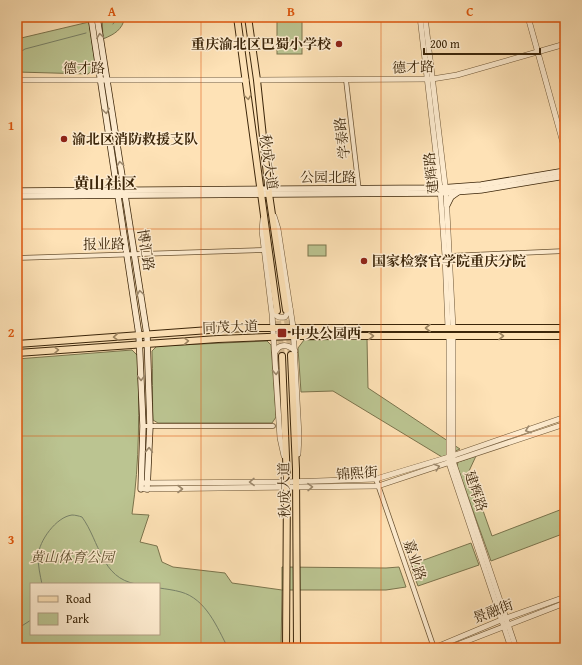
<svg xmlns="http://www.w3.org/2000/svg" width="582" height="665" viewBox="0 0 582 665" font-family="'Gentium Book Plus','Noto Serif SC',serif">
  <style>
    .green { fill: #bbc491; stroke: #7b744d; fill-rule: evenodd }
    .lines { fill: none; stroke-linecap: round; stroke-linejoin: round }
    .stream { stroke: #788168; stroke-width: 1 }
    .primary-tunnel { stroke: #d7bc93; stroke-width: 6; stroke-dasharray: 6 3; stroke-linecap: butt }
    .minor-casing { stroke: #6c5434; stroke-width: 5.5 }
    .tertiary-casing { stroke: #6c5434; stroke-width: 6 }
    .secondary-casing { stroke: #3b2509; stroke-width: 7 }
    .primary-casing { stroke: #3b2509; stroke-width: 8 }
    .minor { stroke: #feecd0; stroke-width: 4 }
    .tertiary { stroke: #feecd0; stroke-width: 5 }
    .secondary { stroke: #feecd0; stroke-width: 5.5 }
    .primary { stroke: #fee2b6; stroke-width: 6 }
    .oneway { stroke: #9c886c }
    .oneway2 { stroke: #9c8460 }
    .grid { fill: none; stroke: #df560c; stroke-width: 1; stroke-opacity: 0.55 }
    .poi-dot { fill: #8f2418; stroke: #feecd0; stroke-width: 1.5 }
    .labels { text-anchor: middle; stroke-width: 3; stroke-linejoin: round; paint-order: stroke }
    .poi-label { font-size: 14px; font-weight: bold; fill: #3b2509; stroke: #feecd0; text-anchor: start }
    .street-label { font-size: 14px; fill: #3b2509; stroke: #feecd0 }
    .park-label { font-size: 14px; font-style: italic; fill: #5b4d2b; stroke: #feecd0 }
    .quarter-label { font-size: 16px; font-weight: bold; fill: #3b2509; stroke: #feecd0 }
    .neatline { fill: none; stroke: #df560c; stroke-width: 1.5 }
    .grid-label { font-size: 13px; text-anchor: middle; font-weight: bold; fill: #df560c }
  </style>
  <rect width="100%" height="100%" fill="#fee2b6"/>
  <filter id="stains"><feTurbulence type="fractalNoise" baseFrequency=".005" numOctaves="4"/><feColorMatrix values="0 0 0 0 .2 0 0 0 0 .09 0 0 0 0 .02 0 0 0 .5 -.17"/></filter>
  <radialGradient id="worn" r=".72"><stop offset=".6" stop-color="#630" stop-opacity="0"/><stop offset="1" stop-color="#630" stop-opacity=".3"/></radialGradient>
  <!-- green -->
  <g class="green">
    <path d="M 102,17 L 125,17 C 122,30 115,34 103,39 Z"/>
    <rect x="277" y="17" width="25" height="37"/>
    <path d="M 89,22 L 96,67 L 88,74 L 17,72 L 17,39 Z"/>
    <rect x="308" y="245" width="18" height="11"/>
    <path d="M 367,339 L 368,388 L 460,449 L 442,457 L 333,391 L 301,392 L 298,348 L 304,340 Z"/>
    <path d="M 267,341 L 271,345 L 276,417 L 272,423 L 158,423 L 153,420 C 152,397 153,374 152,351 L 157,346 Z"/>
    <path d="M 132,350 L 138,356 C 139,409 140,461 132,514 L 149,515 L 140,542 L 157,546 L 162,562 L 173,567 L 225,573 L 232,583 L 282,590 L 282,567 L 386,568 L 399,567 L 406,587 L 386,590 L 282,590 L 281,648 L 17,648 L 17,454 C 19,436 19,419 17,400 C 16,387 17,373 17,359 ZM 31,584 L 159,584 L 159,634 L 31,634 Z"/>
    <path d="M 476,456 L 469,471 L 492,536 L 565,508 L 565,533 L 491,561 L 457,466 L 458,462 Z"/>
    <path d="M 471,543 L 479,565 L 418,586 L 410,565 Z"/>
  </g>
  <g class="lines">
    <!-- stream -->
    <g class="stream">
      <path d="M 113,24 L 118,17"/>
      <path d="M 17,54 L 25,49 L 86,33"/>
      <path d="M 42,584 C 40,575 38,565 38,556 C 39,541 56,517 72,515 C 75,515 79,516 82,517 C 100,542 101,578 136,584"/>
      <path d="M 159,588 C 166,589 174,590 181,592 C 206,599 217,627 228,648"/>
      <path d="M 17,629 L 31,620"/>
    </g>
    <!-- primary-tunnel -->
    <g class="primary-tunnel">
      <path d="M 286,311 L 291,355"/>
      <path d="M 277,312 L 282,356"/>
    </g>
    <defs>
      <g id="minor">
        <path d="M 346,80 L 359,191"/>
        <path d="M 448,256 L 565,251"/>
        <path d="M 17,258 L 264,250"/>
        <path d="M 143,426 L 273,426"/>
        <path d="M 376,479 L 434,648"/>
      </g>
      <g id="tertiary">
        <path d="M 420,17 L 440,188 L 445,256 L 448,328"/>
        <path d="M 425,17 L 446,193 L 453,328"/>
        <path d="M 528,17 L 565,150"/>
        <path d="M 17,80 L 246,80"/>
        <path d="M 257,80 L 432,79 L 457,75 L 565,44"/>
        <path d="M 274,216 L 278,229 L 293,327 L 299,436 L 298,454"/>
        <path d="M 263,219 L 262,231 L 272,314 L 280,438 L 284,456"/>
        <path d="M 273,311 C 276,317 279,318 285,317 L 290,309"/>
        <path d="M 449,336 L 449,463 L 511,648"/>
        <path d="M 453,336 L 453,461 L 516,648"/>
        <path d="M 275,352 L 279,347 C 285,344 290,346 295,351"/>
        <path d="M 144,483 L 287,482 L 376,479 L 449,457 L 565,417"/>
        <path d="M 144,489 L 378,486 L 565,424"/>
        <path d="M 81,648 L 93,647"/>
        <path d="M 429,648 L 434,648 L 501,620 L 565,597"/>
        <path d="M 449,648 L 565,603"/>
      </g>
      <g id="secondary">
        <path d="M 91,17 L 139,335 L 143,426 L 141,489"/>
        <path d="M 97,17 L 147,335 L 150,426 L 147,489"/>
        <path d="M 17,191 L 440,188 L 481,185 L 565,171"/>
        <path d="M 17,196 L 440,193 L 481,190 L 565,176"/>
        <path d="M 447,205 L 451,197 L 458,192"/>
      </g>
      <g id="primary">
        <path d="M 237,17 L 277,311"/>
        <path d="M 248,17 L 257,80 L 269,194 L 286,310"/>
        <path d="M 17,344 L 223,329 L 254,328 L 565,328"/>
        <path d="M 17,353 L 218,339 L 294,336 L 565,336"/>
        <path d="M 291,355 L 296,469 L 297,648"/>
        <path d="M 282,356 L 287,482 L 286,648"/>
      </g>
    </defs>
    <!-- minor casing -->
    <use href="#minor" class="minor-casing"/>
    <!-- tertiary casing -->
    <use href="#tertiary" class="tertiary-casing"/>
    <!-- secondary casing -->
    <use href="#secondary" class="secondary-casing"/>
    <!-- primary casing -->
    <use href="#primary" class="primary-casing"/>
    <!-- minor -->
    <use href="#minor" class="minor"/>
    <!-- tertiary -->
    <use href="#tertiary" class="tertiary"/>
    <!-- secondary -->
    <use href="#secondary" class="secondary"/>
    <!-- primary -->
    <use href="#primary" class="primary"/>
  </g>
  <!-- one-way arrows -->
  <defs><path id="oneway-chevron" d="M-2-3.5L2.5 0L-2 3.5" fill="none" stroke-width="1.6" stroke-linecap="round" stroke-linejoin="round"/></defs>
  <g class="oneway">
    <use href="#oneway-chevron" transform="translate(100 36) rotate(-98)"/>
    <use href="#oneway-chevron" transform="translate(106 111) rotate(82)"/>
    <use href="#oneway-chevron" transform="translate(120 164) rotate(-99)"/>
    <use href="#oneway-chevron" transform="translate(140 293) rotate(-99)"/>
    <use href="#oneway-chevron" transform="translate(276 372) rotate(86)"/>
    <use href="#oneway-chevron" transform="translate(141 378) rotate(88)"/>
    <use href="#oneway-chevron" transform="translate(528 430) rotate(161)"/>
    <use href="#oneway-chevron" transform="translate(149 450) rotate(-88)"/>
    <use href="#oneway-chevron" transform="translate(437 467) rotate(-18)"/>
    <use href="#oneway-chevron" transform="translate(252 482) rotate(179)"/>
    <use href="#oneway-chevron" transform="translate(310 487) rotate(-1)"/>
    <use href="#oneway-chevron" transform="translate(180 489)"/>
  </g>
  <g class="oneway2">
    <use href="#oneway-chevron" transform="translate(248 97) rotate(82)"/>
    <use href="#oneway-chevron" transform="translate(428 328) rotate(-180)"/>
    <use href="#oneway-chevron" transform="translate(371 336)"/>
    <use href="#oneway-chevron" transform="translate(501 336)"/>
    <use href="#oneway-chevron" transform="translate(116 337) rotate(176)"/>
    <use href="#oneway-chevron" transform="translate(186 341) rotate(-4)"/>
    <use href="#oneway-chevron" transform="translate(56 350) rotate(-4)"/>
  </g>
  <!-- grid -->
  <path class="grid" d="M 201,17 L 201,648M 381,17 L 381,648M 17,229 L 565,229M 17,436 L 565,436"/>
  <!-- markers -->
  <g class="poi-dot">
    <circle cx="339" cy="44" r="4"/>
    <circle cx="64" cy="139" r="4"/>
    <circle cx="364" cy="261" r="4"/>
    <rect x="277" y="328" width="10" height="10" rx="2"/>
  </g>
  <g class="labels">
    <!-- poi labels -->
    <g class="poi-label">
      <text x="331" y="49" text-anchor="end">重庆渝北区巴蜀小学校</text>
      <text x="72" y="144">渝北区消防救援支队</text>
      <text x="372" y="266">国家检察官学院重庆分院</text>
      <text x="291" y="338">中央公园西</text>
    </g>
    <!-- street labels -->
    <g class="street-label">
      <text transform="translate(413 67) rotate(-2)" y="5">德才路</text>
      <text x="84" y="73">德才路</text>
      <text transform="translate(342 138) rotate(-97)" y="5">学泰路</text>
      <text transform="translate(269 162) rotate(82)" y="5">秋成大道</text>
      <text transform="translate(431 173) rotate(-96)" y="5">建辉路</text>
      <text x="328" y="182">公园北路</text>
      <text transform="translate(104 244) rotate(-1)" y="5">报业路</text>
      <text transform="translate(146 250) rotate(81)" y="5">博汇路</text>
      <text transform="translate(230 327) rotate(-2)" y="5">同茂大道</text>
      <text transform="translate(357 473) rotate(-4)" y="5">锦熙街</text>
      <text transform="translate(284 490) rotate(-91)" y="5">秋成大道</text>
      <text transform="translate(476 491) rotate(71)" y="5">建辉路</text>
      <text transform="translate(415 560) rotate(71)" y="5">嘉业路</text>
      <text transform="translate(493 611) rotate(-21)" y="5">景融街</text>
    </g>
    <!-- park labels -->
    <g class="park-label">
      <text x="72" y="562">黄山体育公园</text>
    </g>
    <!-- quarter labels -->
    <g class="quarter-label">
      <text x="105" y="189">黄山社区</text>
    </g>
  </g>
  <!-- margin -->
  <rect width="582" height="665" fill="none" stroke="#fee2b6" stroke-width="44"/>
  <!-- legend -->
  <rect x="30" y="583" width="130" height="52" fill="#feecd0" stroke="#b09c80"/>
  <rect x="38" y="596" width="20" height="6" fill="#fee2b6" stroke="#b09c80"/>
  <text x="66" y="603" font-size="12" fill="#3b2509">Road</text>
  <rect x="38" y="613" width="20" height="12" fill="#bbc491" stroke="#b09c80"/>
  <text x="66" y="623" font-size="12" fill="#3b2509">Park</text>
  <!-- scale -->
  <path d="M424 48v6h116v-6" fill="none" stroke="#3b2509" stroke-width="2"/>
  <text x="430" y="48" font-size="12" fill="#3b2509" stroke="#feecd0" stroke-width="3" paint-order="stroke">200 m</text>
  <rect x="22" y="22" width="538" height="621" class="neatline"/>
  <g class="grid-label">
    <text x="112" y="16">A</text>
    <text x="291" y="16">B</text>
    <text x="470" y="16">C</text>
    <text x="11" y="130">1</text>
    <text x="11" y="337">2</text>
    <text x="11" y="544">3</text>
  </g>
  <rect width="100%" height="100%" filter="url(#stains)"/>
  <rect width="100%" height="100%" fill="url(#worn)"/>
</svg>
